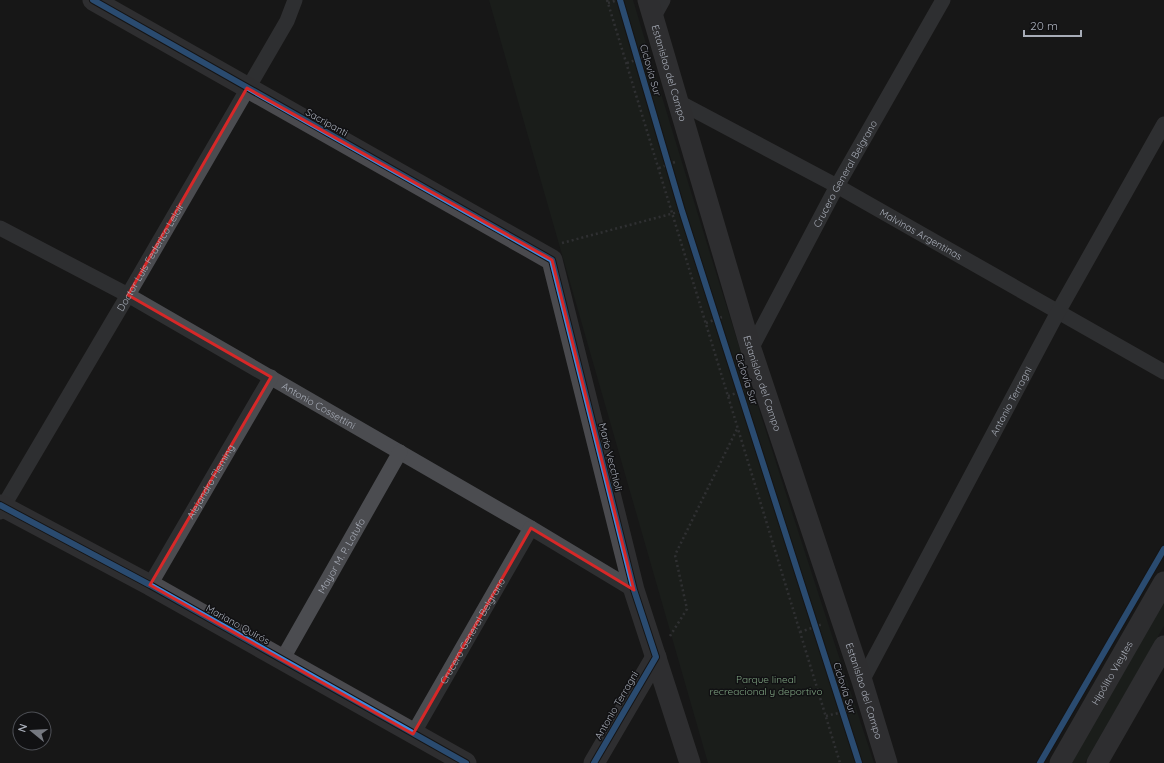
<svg xmlns="http://www.w3.org/2000/svg" width="1164" height="763" viewBox="0 0 1164 763" font-family="Quicksand,sans-serif">
  <style>
    .green { fill: #1d241e }
    .lines { fill: none; stroke-linecap: round; stroke-linejoin: round }
    .path { stroke: #4d4e52; stroke-width: 2.5; stroke-dasharray: 2 3; stroke-linecap: butt }
    .street { stroke: #4b4c50; stroke-width: 15 }
    .secondary { stroke: #4a4a4e; stroke-width: 21 }
    .cycleway-casing { stroke: #111113; stroke-width: 8 }
    .cycleway { stroke: #408adc; stroke-width: 6 }
    .marked { fill: none; stroke: #d62828; stroke-width: 3; stroke-linejoin: round }
    .labels { text-anchor: middle; stroke-width: 3; stroke-linejoin: round; paint-order: stroke }
    .street-label { font-size: 10px; fill: #a8adb8; stroke: #111113 }
    .park-label { font-size: 10px; fill: #7fa381; stroke: #111113 }
  </style>
  <rect width="100%" height="100%" fill="#171717"/>
  <!-- green -->
  <g class="green">
    <path d="M 489,0 L 633,0 C 709,256 790,510 874,763 L 708,763 Z"/>
    <path d="M 1164,601 L 1164,626 L 1085,763 L 1071,763 Z"/>
  </g>
  <g class="lines">
    <!-- path -->
    <g class="path">
      <path d="M 607,0 L 840,763"/>
      <path d="M 608,3 L 618,0"/>
      <path d="M 627,63 L 645,57"/>
      <path d="M 659,168 L 675,162"/>
      <path d="M 562,243 L 682,211"/>
      <path d="M 706,323 L 722,317"/>
      <path d="M 728,396 L 745,390"/>
      <path d="M 1156,563 L 1164,549"/>
      <path d="M 800,632 L 823,624"/>
      <path d="M 670,636 L 687,609 L 675,555 L 738,427"/>
      <path d="M 826,716 L 851,710"/>
    </g>
    <!-- street -->
    <g class="street">
      <path d="M 653,18 L 663,0"/>
      <path id="s1" d="M 677,101 L 837,186 L 1164,372"/>
      <path id="s2" d="M 0,228 L 128,295 L 531,528 L 634,590"/>
      <path id="s3" d="M 751,349 L 837,186 L 943,0"/>
      <path id="s4" d="M 0,512 L 128,295 L 287,21 L 295,0"/>
      <path id="s5" d="M 150,585 L 271,377"/>
      <path id="s6" d="M 282,660 L 400,452"/>
      <path id="s7" d="M 862,681 L 1058,312 L 1164,124"/>
      <path id="s8" d="M 413,734 L 531,528"/>
    </g>
    <!-- secondary -->
    <g class="secondary">
      <path d="M 93,0 L 552,260 L 634,590 L 690,763"/>
      <path id="s9" d="M 648,0 L 751,349 L 862,681 L 887,763"/>
      <path d="M 0,505 L 150,585 L 466,763"/>
      <path d="M 594,763 L 656,657"/>
      <path id="s10" d="M 1060,763 L 1164,582"/>
      <path d="M 1097,763 L 1164,646"/>
    </g>
    <defs>
      <g id="cycleway">
        <path d="M 93,0 L 552,260 L 634,590 L 656,657 L 594,763"/>
        <path d="M 620,0 L 682,211 L 859,763"/>
        <path d="M 0,505 L 150,585 L 466,763"/>
        <path d="M 1040,763 L 1164,549"/>
      </g>
    </defs>
    <!-- cycleway casing -->
    <use href="#cycleway" class="cycleway-casing"/>
    <!-- cycleway -->
    <use href="#cycleway" class="cycleway"/>
  </g>
  <!-- marked area -->
  <path d="M0 0H1164V763H0ZM 247,88 L 552,260 L 634,590 L 531,528 L 413,734 L 150,585 L 271,377 L 128,295 Z" fill="#171717" fill-opacity=".55" fill-rule="evenodd"/>
  <path class="marked" d="M 247,88 L 552,260 L 634,590 L 531,528 L 413,734 L 150,585 L 271,377 L 128,295 Z"/>
  <g class="labels">
    <!-- street labels -->
    <g class="street-label">
      <text transform="translate(651 70) rotate(74)" y="4">Ciclovía Sur</text>
      <text dy="4" stroke="none"><textPath href="#s9" startOffset="76">Estanislao del Campo</textPath></text>
      <text transform="translate(327 122) rotate(29)" y="4">Sacripanti</text>
      <text dy="4" stroke="none"><textPath href="#s3" startOffset="199">Crucero General Belgrano</textPath></text>
      <text dy="4" stroke="none"><textPath href="#s1" startOffset="278">Malvinas Argentinas</textPath></text>
      <text dy="4" stroke="none"><textPath href="#s4" startOffset="296">Doctor Luis Federico Leloir</textPath></text>
      <text transform="translate(747 379) rotate(72)" y="4">Ciclovía Sur</text>
      <text dy="4" stroke="none"><textPath href="#s9" startOffset="400">Estanislao del Campo</textPath></text>
      <text dy="4" stroke="none"><textPath href="#s7" startOffset="317">Antonio Terragni</textPath></text>
      <text dy="4" stroke="none"><textPath href="#s2" startOffset="365">Antonio Cossettini</textPath></text>
      <text transform="translate(611 457) rotate(76)" y="4">Mario Vecchioli</text>
      <text dy="4" stroke="none"><textPath href="#s5" startOffset="120">Alejandro Fleming</textPath></text>
      <text dy="4" stroke="none"><textPath href="#s6" startOffset="120">Mayor M. P. Lotufo</textPath></text>
      <text transform="translate(238 624) rotate(29)" y="4">Mariano Quirós</text>
      <text dy="4" stroke="none"><textPath href="#s8" startOffset="119">Crucero General Belgrano</textPath></text>
      <text dy="4" stroke="none"><textPath href="#s10" startOffset="104">Hipólito Vieytes</textPath></text>
      <text transform="translate(845 688) rotate(72)" y="4">Ciclovía Sur</text>
      <text dy="4" stroke="none"><textPath href="#s9" startOffset="724">Estanislao del Campo</textPath></text>
      <text transform="translate(616 705) rotate(-60)" y="4">Antonio Terragni</text>
    </g>
    <!-- park labels -->
    <g class="park-label">
      <text x="766" y="683">Parque lineal<tspan x="766" dy="12">recreacional y deportivo</tspan></text>
    </g>
  </g>
  <!-- north arrow -->
  <g transform="translate(32 731) rotate(288)"><circle r="19" fill="#111113" stroke="#4d4f55"/>
  <path d="M0-3L7 15L0 10L-7 15Z" fill="#757880"/>
  <text y="-6" font-size="11" font-weight="bold" text-anchor="middle" fill="#a8adb8">N</text>
  </g>
  <!-- scale -->
  <path d="M1024 30v6h57v-6" fill="none" stroke="#a8adb8" stroke-width="2"/>
  <text x="1030" y="30" font-size="12" fill="#a8adb8" stroke="#111113" stroke-width="3" paint-order="stroke">20 m</text>
</svg>
